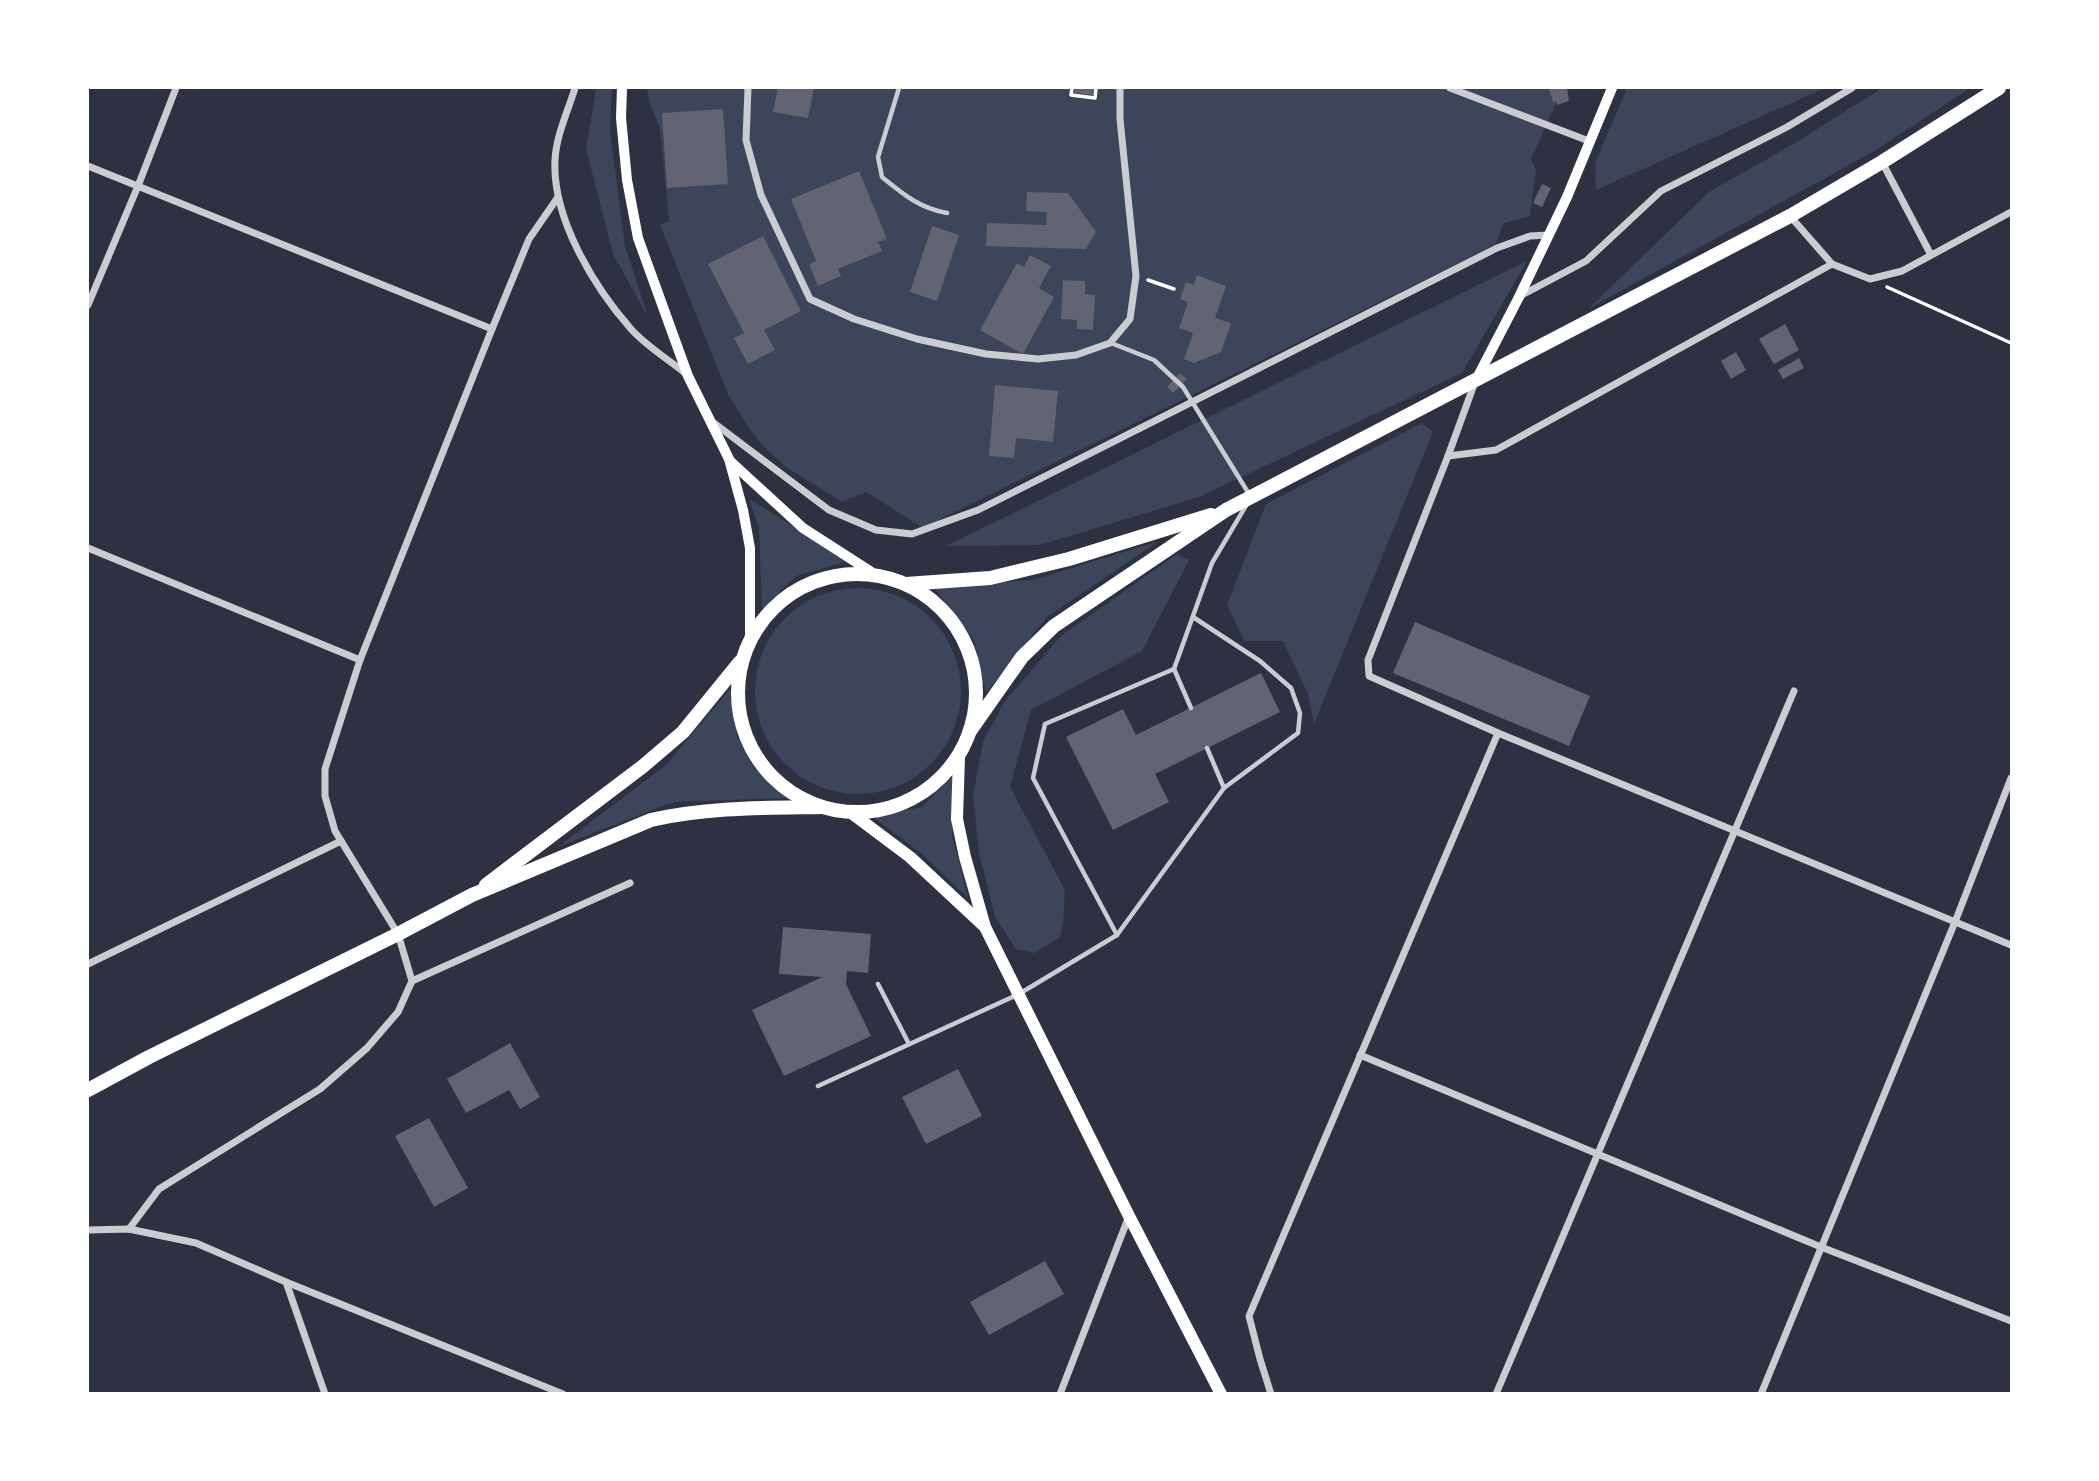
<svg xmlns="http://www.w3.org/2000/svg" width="2099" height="1481" viewBox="0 0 2099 1481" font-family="'Asap Condensed',sans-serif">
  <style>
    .green { fill: #3c4559 }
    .building { fill: #626471 }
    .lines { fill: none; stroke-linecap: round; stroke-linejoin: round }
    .path { stroke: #fff; stroke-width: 3.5 }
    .service { stroke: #caccd0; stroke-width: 4.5 }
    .minor { stroke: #caccd0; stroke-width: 7 }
    .secondary { stroke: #fff; stroke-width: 10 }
    .primary { stroke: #fff; stroke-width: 12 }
    .trunk { stroke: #fff; stroke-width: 14 }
  </style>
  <rect width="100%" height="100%" fill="#2d3142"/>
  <!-- green -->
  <g class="green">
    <path d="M 596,88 L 612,88 L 610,131 L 625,246 L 648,317 L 613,254 L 586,149 Z"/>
    <path d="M 647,88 L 1563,88 L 1531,159 L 1536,169 L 1530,216 L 1504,223 L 1495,245 L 923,528 L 866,492 L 842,502 L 787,468 L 763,446 L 747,425 L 728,394 L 660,225 L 669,221 L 660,128 L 649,102 Z"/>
    <path d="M 1627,88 L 1825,88 L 1596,190 L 1595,163 Z"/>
    <path d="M 1882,88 L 1970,88 L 1876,150 L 1588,309 L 1709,192 L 1797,142 Z"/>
    <path d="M 1527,261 L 1462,373 L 1199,497 L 1040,545 L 946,546 Z"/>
    <path d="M 1422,423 L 1433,432 L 1314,724 L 1308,694 L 1283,641 L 1244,641 L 1227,605 L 1266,504 Z"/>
    <path d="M 749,499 L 782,519 L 845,562 L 796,576 L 762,609 L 759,528 Z"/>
    <path d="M 1159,541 L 1047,617 L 986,693 L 974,640 L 933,586 L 1033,580 Z"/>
    <path d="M 1177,554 L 1189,560 L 1142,651 L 1031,710 L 1010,787 L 1065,890 L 1063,922 L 1060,937 L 1034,953 L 1016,949 L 995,917 L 979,853 L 973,796 L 983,742 L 1004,702 L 1062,635 Z"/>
    <circle cx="858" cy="691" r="103"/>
    <path d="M 730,689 L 737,737 L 755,769 L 788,798 L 673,802 L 558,847 L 666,765 Z"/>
    <path d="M 953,776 L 952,835 L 968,898 L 922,854 L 873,817 L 922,807 Z"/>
  </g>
  <!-- building -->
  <g class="building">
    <path d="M 778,88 L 814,88 L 808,118 L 773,112 Z"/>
    <path d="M 1075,88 L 1094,88 L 1093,95 L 1074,93 Z"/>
    <path d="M 1549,88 L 1567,88 L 1569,101 L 1557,105 L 1556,101 L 1553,102 Z"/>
    <path d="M 723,109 L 728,184 L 667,188 L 662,113 Z"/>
    <path d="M 859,171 L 887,239 L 878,242 L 882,251 L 838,269 L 841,276 L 818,286 L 809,264 L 816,261 L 791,199 Z"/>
    <path d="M 1542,184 L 1551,188 L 1542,207 L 1533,203 Z"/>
    <path d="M 1027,192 L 1068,193 L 1096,232 L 1086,249 L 986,246 L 987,223 L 1046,225 L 1047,212 L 1026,211 Z"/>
    <path d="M 932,226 L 959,235 L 937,301 L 910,292 Z"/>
    <path d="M 763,236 L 801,311 L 764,330 L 775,350 L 748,364 L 734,338 L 744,333 L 708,264 Z"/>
    <path d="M 1030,255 L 1051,266 L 1039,288 L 1054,297 L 1023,354 L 980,330 L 1017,263 L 1024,267 Z"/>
    <path d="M 1197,275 L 1226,286 L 1215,318 L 1231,323 L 1221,352 L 1194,363 L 1184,359 L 1193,333 L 1179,328 L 1188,302 L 1180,299 L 1186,282 L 1194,285 Z"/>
    <path d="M 1063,280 L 1085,281 L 1085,294 L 1095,295 L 1093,330 L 1077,329 L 1077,320 L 1061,319 Z"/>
    <path d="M 1785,324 L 1799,350 L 1774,364 L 1759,339 Z"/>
    <path d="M 1736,352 L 1746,370 L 1731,379 L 1721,361 Z"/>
    <path d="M 1799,358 L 1804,368 L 1783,379 L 1778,370 Z"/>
    <path d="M 1180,373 L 1187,379 L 1173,393 L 1167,387 Z"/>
    <path d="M 995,385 L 1058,391 L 1053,442 L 1016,438 L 1014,458 L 989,456 Z"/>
    <path d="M 1415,622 L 1590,696 L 1569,746 L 1393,673 Z"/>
    <path d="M 1261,673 L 1280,712 L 1155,774 L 1169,802 L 1113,830 L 1066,737 L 1123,709 L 1136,735 Z"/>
    <path d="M 783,927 L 871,934 L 868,973 L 847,971 L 846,984 L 871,1036 L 784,1076 L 752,1010 L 822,977 L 779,974 Z"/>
    <path d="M 510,1043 L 540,1097 L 520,1109 L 509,1090 L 466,1113 L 447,1079 Z"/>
    <path d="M 958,1069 L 982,1116 L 926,1144 L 902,1097 Z"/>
    <path d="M 429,1118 L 468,1188 L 434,1207 L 395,1136 Z"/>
    <path d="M 1045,1261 L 1064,1294 L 989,1335 L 970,1302 Z"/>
  </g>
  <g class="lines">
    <!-- path -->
    <g class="path">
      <path d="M 1072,88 L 1071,95 L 1095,98 L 1096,88"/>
      <path d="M 1148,280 L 1174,289"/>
      <path d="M 1887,287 L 2011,343"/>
    </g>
    <!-- service -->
    <g class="service">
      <path d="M 899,88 L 878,157 L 882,177 C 903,194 919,208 947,213"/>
      <path d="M 1111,343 L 1154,360 L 1183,387 L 1249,494"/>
      <path d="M 1193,617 L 1260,661 L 1291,688 L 1300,713 L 1298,733 L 1224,788"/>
      <path d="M 1191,708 L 1174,669 L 1212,563 L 1247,504"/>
      <path d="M 1117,935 L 1033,778 L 1045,724 L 1174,669"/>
      <path d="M 878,984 L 909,1044"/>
      <path d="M 818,1086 L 1019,994 L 1117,935 L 1224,788 L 1207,748"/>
    </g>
    <!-- minor -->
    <g class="minor">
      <path d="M 575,88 C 568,111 556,136 555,160 C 552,218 594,287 631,329 C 646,346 668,359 685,373"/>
      <path d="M 748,88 L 746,140 L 761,195 L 810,299 L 854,319 L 917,339 L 986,354 L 1038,359 L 1076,355 L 1110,343 L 1130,319 L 1136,276 L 1120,119 L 1120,88"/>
      <path d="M 1450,88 L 1589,141"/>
      <path d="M 1882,162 L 1931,255"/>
      <path d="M 88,166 L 492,329"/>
      <path d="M 1790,216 L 1832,264 L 1870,279 L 1902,271 L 2011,212"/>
      <path d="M 1520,296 L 1586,261 L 1661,191 L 1787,127 L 1852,88"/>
      <path d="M 88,305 L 138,186 L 176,88"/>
      <path d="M 1475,382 L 1448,456 L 1368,660 L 1369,676 L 1498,733 L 2011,945"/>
      <path d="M 714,423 L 829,510 L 876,530 L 912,534 L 978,510 L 1497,248 L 1530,236 L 1549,235"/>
      <path d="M 1448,456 L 1496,450 L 1832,264"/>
      <path d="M 88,548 L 360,660"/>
      <path d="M 88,964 L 341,841"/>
      <path d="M 412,981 L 398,934 L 335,831 L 325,796 L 325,769 L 360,660 L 492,329 L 529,239 L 558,197"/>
      <path d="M 1360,1055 L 1821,1247 L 2011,1321"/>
      <path d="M 129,1229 L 159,1189 L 320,1089 L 367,1048 L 398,1012 L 412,981 L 630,883"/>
      <path d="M 88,1230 L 129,1229 L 196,1243 L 286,1282 L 563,1394"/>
      <path d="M 286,1282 L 325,1394"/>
      <path d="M 1060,1394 L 1129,1216"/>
      <path d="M 1271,1394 L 1260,1359 L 1249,1316 L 1498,733"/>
      <path d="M 1496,1394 L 1794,691"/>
      <path d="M 1761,1394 L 1955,922 L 2011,778"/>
    </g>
    <!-- secondary -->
    <g class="secondary">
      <path d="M 622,88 L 621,118 L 627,180 L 638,238 L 688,376 L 729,459 L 743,510 L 750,548 L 750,639"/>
      <path d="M 1476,380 L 1519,297 L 1567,197 L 1612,88"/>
      <path d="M 730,461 L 803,528 L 876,575"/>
    </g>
    <!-- primary -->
    <g class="primary">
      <path d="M 959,756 L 957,819 L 965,857 L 985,927 L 1129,1216 L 1221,1394"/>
      <path d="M 850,812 L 910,857 L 983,925"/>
    </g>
    <!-- trunk -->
    <g class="trunk">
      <circle cx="857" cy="693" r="119"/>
      <path d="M 906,584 L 990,578 L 1069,559 L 1211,515"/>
      <path d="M 970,731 L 1022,657 L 1054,626 L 1226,510 L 1790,216 L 1882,162 L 1999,88"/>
      <path d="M 486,885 L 642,767 L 683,732 L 740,662"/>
      <path d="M 88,1090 L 149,1057 L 398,934 L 472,895 L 651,820 C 708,807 765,808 822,807"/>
    </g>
  </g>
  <!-- border -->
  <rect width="2099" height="1481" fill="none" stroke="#ffffff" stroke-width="178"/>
</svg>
